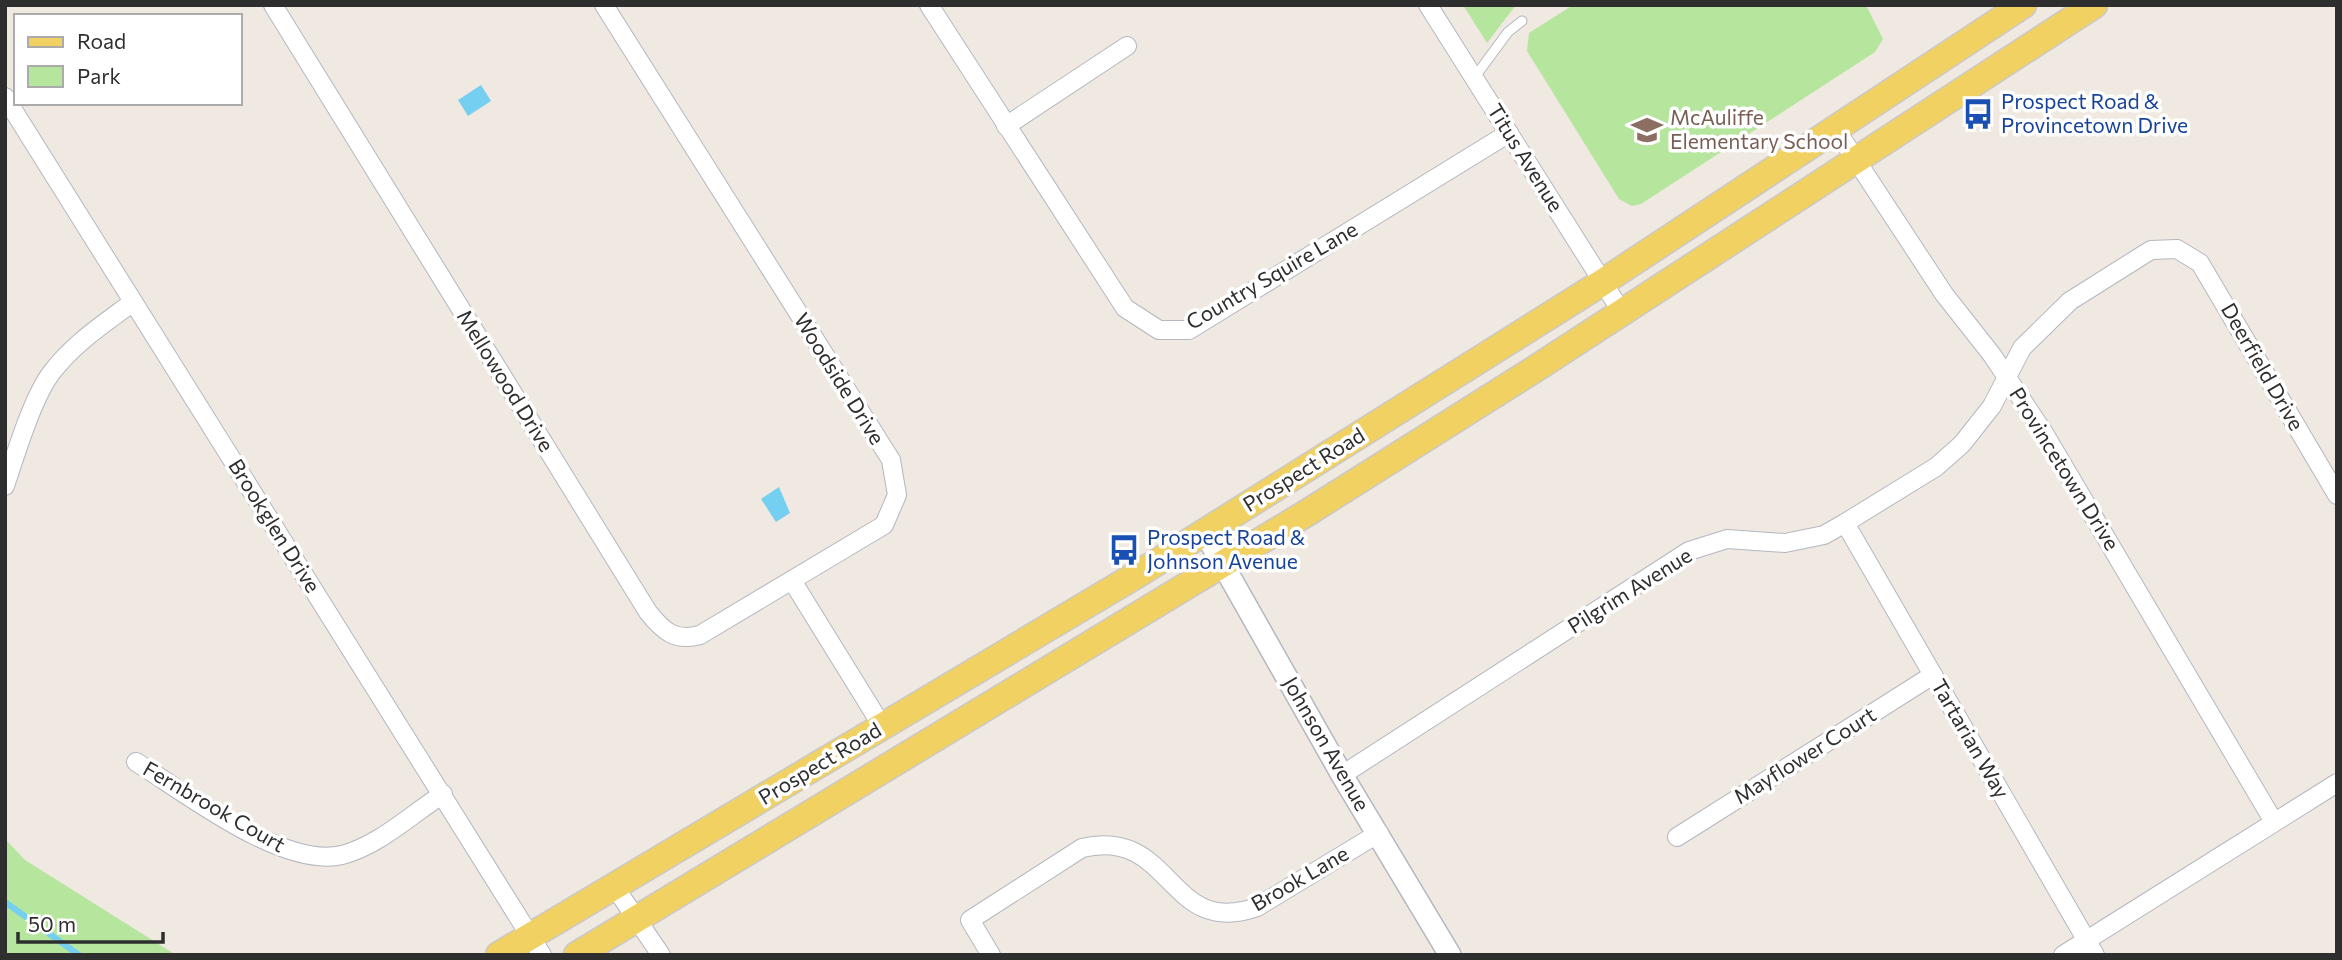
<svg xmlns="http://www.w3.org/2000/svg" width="2342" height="960" viewBox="0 0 2342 960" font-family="Commissioner,sans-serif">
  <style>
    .green { fill: #b6e59e }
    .water { fill: #75cff0 }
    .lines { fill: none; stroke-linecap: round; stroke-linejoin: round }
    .stream { stroke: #75cff0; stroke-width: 6 }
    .service-casing { stroke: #b4b7c1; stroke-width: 11 }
    .minor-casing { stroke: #b4b7c1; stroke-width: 20 }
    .tertiary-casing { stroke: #b4b7c1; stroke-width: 24 }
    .primary-casing { stroke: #c9c9c9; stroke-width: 29 }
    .service { stroke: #fff; stroke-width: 9 }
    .minor { stroke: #fff; stroke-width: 18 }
    .tertiary { stroke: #fff; stroke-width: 21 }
    .primary { stroke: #f2d163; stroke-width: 26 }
    .labels { text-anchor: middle; stroke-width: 7; stroke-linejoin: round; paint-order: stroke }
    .transit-label { font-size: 21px; fill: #164399; stroke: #fff; text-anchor: start }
    .education-label { font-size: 21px; fill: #785e54; stroke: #fff; text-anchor: start }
    .street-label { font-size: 21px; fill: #2e2e2e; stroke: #fff }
  </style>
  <rect width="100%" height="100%" fill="#efe9e1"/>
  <!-- green -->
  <g class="green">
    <path d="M 1463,5 L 1516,5 L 1487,43 Z"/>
    <path d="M 1573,5 L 1866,5 L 1883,39 L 1875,52 L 1641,204 L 1632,206 L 1619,199 L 1527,51 L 1529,33 Z"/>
    <path d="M 5,839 L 25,860 L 176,955 L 5,955 Z"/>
  </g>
  <!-- water -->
  <g class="water">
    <path d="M 481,85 L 491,101 L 468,116 L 458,100 Z"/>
    <path d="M 779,487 L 790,513 L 776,522 L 761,499 Z"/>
  </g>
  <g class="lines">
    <!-- stream -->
    <path class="stream" d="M 5,902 L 79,955"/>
    <defs>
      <path id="service" d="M 1474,78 L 1508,32 L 1522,21"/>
      <g id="minor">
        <path d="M 273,5 L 648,612 C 663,631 675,642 700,635 L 884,525 L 897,495 L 891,460 L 604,5"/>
        <path d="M 929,5 L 1125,308 L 1159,330 L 1189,330 L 1509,133"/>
        <path d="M 1428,5 L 1621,311"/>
        <path d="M 5,97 L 542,955"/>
        <path d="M 1006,126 L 1127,46"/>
        <path d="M 1835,128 L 1944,294 L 1992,355 L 2044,433 L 2274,822"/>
        <path d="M 5,486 C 15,456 33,396 52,372 C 74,343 105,323 133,302"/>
        <path d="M 1845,523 L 2095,955"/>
        <path d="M 793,582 L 882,726"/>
        <path d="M 136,762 C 186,793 283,869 342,855 C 378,846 412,814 443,794"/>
        <path d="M 1342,775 L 1689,551 L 1727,539 L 1785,543 L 1824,535 L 1845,523 L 1936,467 L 1962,444 L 1992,406 L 2022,348 L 2070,301 L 2151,250 L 2177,249 L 2200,263 L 2337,495"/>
        <path d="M 1677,837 L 1933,675"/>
        <path d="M 614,886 L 661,955"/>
        <path d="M 991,955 L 970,920 L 1082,848 C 1173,826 1167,939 1257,907 L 1379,833"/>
        <path d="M 2063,955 L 2337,783"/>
      </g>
      <path id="tertiary" d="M 1205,533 L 1342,775 L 1450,955"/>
      <g id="primary">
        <path d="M 499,955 L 1138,574 L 1603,282 L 2023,5"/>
        <path d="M 577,955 L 1310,511 L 1535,369 L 2094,5"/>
      </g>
    </defs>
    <!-- service casing -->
    <use href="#service" class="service-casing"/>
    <!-- minor casing -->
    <use href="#minor" class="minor-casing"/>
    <!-- tertiary casing -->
    <use href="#tertiary" class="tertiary-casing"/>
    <!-- primary casing -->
    <use href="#primary" class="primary-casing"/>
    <!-- service -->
    <use href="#service" class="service"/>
    <!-- minor -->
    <use href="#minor" class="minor"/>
    <!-- tertiary -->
    <use href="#tertiary" class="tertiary"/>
    <!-- primary -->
    <use href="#primary" class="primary"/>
  </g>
  <!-- icons -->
  <defs>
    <symbol id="bus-bare" viewBox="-9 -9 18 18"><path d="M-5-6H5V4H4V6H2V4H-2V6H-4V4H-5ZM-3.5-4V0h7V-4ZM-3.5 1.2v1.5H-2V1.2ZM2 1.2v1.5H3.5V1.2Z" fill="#1a4fb4" stroke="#fff" stroke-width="2.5" paint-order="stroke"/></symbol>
    <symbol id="school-bare" viewBox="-9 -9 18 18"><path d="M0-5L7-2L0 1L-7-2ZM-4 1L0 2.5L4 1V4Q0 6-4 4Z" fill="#8d6e63" stroke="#fff" stroke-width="2.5" paint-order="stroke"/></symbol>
  </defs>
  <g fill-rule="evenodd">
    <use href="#bus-bare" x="1956" y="92" width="44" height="44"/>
    <use href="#school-bare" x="1625" y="108" width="44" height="44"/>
    <use href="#bus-bare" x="1102" y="528" width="44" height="44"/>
  </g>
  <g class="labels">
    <!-- transit labels -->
    <g class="transit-label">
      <text x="2001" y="109">Prospect Road &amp;<tspan x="2001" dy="24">Provincetown Drive</tspan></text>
      <text x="1147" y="545">Prospect Road &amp;<tspan x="1147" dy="24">Johnson Avenue</tspan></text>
    </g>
    <!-- education labels -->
    <g class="education-label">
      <text x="1670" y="125">McAuliffe<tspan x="1670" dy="24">Elementary School</tspan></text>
    </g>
    <!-- street labels -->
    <g class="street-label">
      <text transform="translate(1525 158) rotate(58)" y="7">Titus Avenue</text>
      <text transform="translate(1272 276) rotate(-30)" y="7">Country Squire Lane</text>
      <text transform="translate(2262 367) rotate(60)" y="7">Deerfield Drive</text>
      <text transform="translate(839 379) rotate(58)" y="7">Woodside Drive</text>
      <text transform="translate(505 381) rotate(58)" y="7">Mellowood Drive</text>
      <text transform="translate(2064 469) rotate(58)" y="7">Provincetown Drive</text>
      <text transform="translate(1304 470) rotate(-32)" y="7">Prospect Road</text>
      <text transform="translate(274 526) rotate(58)" y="7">Brookglen Drive</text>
      <text transform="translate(1630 591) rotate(-32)" y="7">Pilgrim Avenue</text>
      <text transform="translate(1970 739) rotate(60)" y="7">Tartarian Way</text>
      <text transform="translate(1326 744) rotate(60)" y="7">Johnson Avenue</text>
      <text transform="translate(1805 756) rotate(-32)" y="7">Mayflower Court</text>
      <text transform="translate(820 764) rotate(-31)" y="7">Prospect Road</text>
      <text transform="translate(214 807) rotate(30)" y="7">Fernbrook Court</text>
      <text transform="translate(1300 879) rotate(-30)" y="7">Brook Lane</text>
    </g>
  </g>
  <!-- border -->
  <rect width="2342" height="960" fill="none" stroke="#2e2e2e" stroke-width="14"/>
  <!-- legend -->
  <rect x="14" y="14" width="228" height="91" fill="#ffffff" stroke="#ababab" stroke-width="2"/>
  <rect x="28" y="37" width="35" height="10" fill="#f2d163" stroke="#ababab" stroke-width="2"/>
  <text x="77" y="49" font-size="21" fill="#2e2e2e">Road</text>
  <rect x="28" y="66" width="35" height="21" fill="#b6e59e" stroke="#ababab" stroke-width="2"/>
  <text x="77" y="84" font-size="21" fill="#2e2e2e">Park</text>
  <!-- scale -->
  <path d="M18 932v10h145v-10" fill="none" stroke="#2e2e2e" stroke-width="3.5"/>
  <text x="28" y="932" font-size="21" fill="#2e2e2e" stroke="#ffffff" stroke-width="5" paint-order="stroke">50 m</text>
</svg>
